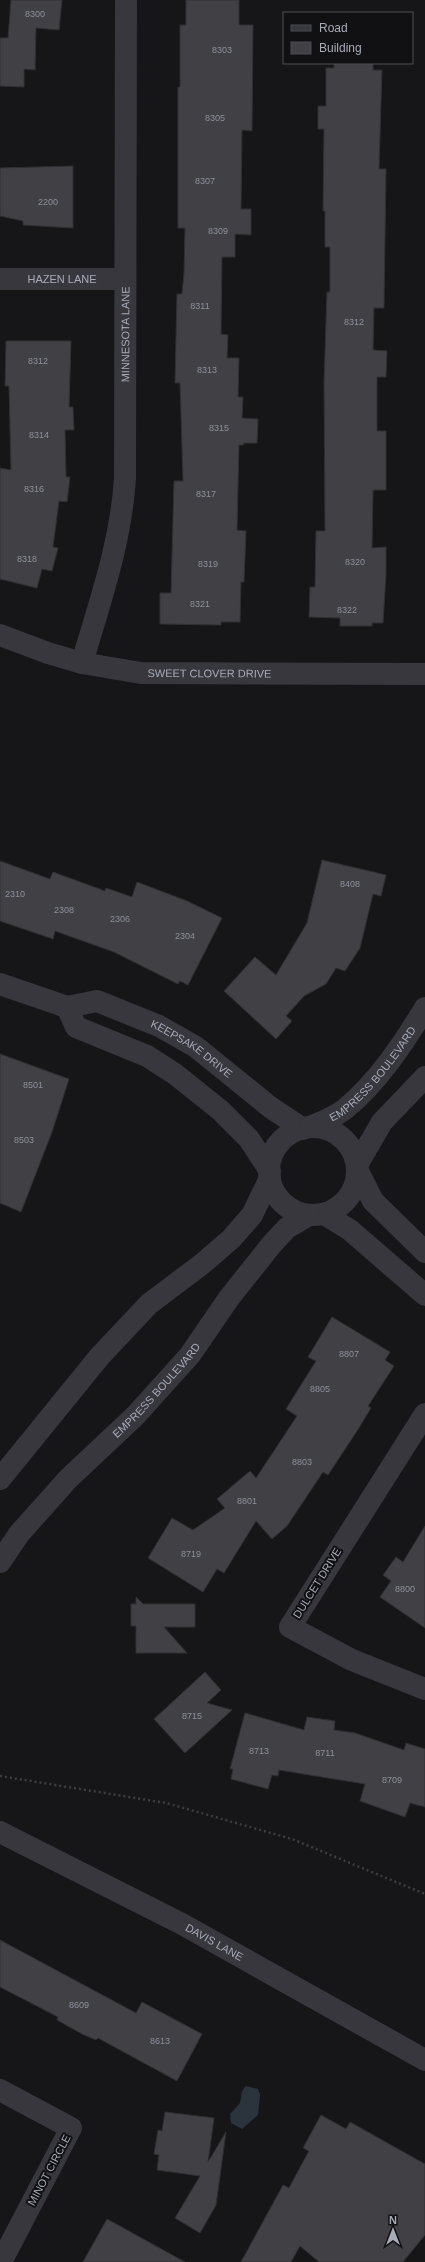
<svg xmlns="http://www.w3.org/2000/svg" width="425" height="2262" viewBox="0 0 425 2262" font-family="Helvetica,sans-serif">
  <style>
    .water { fill: #2b333c }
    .building { fill: #404045; stroke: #303034 }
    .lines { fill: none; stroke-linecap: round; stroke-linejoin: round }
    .path { stroke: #3d3e44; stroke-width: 2.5; stroke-dasharray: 2 3; stroke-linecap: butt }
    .minor { stroke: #37373d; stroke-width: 22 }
    .tertiary { stroke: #37373d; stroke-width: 22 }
    .labels { text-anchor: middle; stroke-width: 4; stroke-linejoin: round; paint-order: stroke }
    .number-label { font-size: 9px; fill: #8d909b }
    .street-label { font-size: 11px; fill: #a7abb8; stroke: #111113 }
  </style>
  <rect width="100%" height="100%" fill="#161618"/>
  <!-- water -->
  <path class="water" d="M 246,2086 L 258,2089 L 260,2095 L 258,2115 L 242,2129 L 231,2123 L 230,2114 L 240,2103 L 242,2091 Z"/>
  <!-- building -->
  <g class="building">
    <path d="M 11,0 L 62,0 L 59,30 L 36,28 L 35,70 L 24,69 L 24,87 L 0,86 L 0,38 L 8,38 Z"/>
    <path d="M 186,0 L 239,0 L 239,25 L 253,25 L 252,131 L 242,130 L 241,209 L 251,209 L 251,235 L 235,234 L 235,257 L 222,257 L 221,334 L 228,335 L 227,358 L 239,358 L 238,397 L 243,397 L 242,418 L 258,419 L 257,443 L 244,443 L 243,445 L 239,445 L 237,530 L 246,531 L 244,582 L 241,582 L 240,622 L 221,622 L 221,625 L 160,624 L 160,593 L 171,593 L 174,481 L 183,481 L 180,383 L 175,383 L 177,294 L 182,294 L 184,274 L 185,228 L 178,228 L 178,87 L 180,87 L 180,25 L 186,25 Z"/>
    <path d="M 334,63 L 373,63 L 373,70 L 382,70 L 379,169 L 386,169 L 384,308 L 374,308 L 373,350 L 387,351 L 386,377 L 377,377 L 377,431 L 386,431 L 386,490 L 373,490 L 372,548 L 386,547 L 386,574 L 383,623 L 372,623 L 372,626 L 340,626 L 340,618 L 309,617 L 310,587 L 315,587 L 316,531 L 325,531 L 324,382 L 327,292 L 330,292 L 330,247 L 325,247 L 325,211 L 323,211 L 324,129 L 318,129 L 318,106 L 326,106 L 326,68 L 334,68 Z"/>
    <path d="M 73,166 L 73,228 L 23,225 L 23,221 L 0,216 L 0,168 Z"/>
    <path d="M 6,341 L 71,341 L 69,407 L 73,407 L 74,430 L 65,430 L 66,477 L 70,477 L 67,502 L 59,501 L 53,547 L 58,548 L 52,571 L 42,569 L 37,588 L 0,579 L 0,468 L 11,470 L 9,386 L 5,386 Z"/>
    <path d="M 322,860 L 386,875 L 381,896 L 373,894 L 360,948 L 345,971 L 336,968 L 326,984 L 304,996 L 286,1016 L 292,1021 L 276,1039 L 224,991 L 255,957 L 276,975 L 307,923 Z"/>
    <path d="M 0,861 L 50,879 L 53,872 L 105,891 L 106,888 L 132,897 L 137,882 L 187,901 L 222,918 L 188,985 L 180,981 L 178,984 L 114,952 L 55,931 L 53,939 L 0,921 Z"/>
    <path d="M 0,1054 L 69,1079 L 52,1132 L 21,1212 L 0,1203 Z"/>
    <path d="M 332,1317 L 390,1352 L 385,1360 L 394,1366 L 368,1406 L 371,1408 L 357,1431 L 328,1475 L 323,1472 L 287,1526 L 272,1539 L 256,1521 L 224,1573 L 217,1569 L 203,1592 L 148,1558 L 172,1518 L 193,1530 L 225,1508 L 217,1499 L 250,1471 L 256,1478 L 297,1416 L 286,1409 L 316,1361 L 308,1357 Z"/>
    <path d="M 425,1526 L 425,1628 L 380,1597 L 391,1581 L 383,1575 L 396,1557 L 403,1562 Z"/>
    <path d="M 136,1597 L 143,1604 L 195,1604 L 195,1627 L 164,1627 L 187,1653 L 136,1653 L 136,1626 L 131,1626 L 131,1604 L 136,1604 Z"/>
    <path d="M 205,1672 L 221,1690 L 207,1703 L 232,1710 L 185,1753 L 154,1719 Z"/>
    <path d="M 245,1713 L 304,1730 L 307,1717 L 335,1721 L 334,1730 L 355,1733 L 404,1750 L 406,1743 L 425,1749 L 425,1807 L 410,1803 L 405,1817 L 360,1801 L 365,1784 L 279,1770 L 278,1776 L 272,1775 L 268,1789 L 231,1779 L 233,1769 L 230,1769 Z"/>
    <path d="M 0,1940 L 136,2013 L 142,2002 L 202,2034 L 177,2081 L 98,2038 L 96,2040 L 82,2034 L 57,2020 L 58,2017 L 0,1987 Z"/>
    <path d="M 165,2112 L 214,2118 L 208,2162 L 226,2132 L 216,2205 L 200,2233 L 175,2218 L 200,2176 L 157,2170 L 159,2155 L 154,2154 L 158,2130 L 162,2131 Z"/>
    <path d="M 321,2115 L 346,2129 L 350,2122 L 425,2164 L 425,2235 L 403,2262 L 319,2262 L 300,2246 L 291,2262 L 241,2262 L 283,2185 L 289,2188 L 309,2151 L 303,2148 Z"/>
    <path d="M 107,2219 L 185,2262 L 83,2262 Z"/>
  </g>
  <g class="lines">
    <!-- path -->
    <path class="path" d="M 0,1776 L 166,1803 L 292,1839 L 425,1894"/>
    <!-- minor -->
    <g class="minor">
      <path id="s1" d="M 0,279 L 124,279"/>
      <path id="s2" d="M 0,635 L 48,653 L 82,663 L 141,673 L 425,674"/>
      <path id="s3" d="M 82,663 C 100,601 121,543 125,478 L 126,0"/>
      <path id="s4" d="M 0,984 L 67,1007 L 97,1001 L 159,1026 L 196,1047 L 270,1107 L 303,1129"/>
      <path d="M 67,1007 L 76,1027 L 147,1056 L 175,1074 L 220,1110 L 249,1139 L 270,1171"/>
      <circle cx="313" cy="1171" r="44"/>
      <path id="s5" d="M 310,1127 C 322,1122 335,1117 345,1109 C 378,1082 403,1044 425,1008"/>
      <path d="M 357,1165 L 382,1122 L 425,1077"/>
      <path d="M 358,1171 L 373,1201 L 425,1252"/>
      <path d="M 324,1214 L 350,1230 L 425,1295"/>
      <path d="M 425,1414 L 290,1627 L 352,1660 L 425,1689"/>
      <path d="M 0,1479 L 100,1356 L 149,1304 L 202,1264 L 231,1239 L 252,1215 L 270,1178"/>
      <path id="s6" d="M 0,1562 L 19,1534 L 68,1479 L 135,1416 L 190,1355 L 229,1298 L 272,1244 L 287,1228 L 309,1215"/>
      <path d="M 0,2090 L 71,2128 L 1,2262"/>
    </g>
    <!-- tertiary -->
    <path class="tertiary" id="s7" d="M 0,1832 L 182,1924 L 425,2060"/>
  </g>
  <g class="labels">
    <!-- number labels -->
    <g class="number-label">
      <text x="35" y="17">8300</text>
      <text x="222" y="53">8303</text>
      <text x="215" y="121">8305</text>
      <text x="205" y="184">8307</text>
      <text x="48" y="205">2200</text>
      <text x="218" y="234">8309</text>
      <text x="200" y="309">8311</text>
      <text x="354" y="325">8312</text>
      <text x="38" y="364">8312</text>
      <text x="207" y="373">8313</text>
      <text x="219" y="431">8315</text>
      <text x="39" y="438">8314</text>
      <text x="34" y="492">8316</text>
      <text x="206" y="497">8317</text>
      <text x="27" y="562">8318</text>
      <text x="355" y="565">8320</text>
      <text x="208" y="567">8319</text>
      <text x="200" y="607">8321</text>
      <text x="347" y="613">8322</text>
      <text x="350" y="887">8408</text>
      <text x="15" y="897">2310</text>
      <text x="64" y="913">2308</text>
      <text x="120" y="922">2306</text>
      <text x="185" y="939">2304</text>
      <text x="33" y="1088">8501</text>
      <text x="24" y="1143">8503</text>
      <text x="349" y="1357">8807</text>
      <text x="320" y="1392">8805</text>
      <text x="302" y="1465">8803</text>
      <text x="247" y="1504">8801</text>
      <text x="191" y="1557">8719</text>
      <text x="405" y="1592">8800</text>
      <text x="192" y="1719">8715</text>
      <text x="259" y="1754">8713</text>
      <text x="325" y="1756">8711</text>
      <text x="392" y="1783">8709</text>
      <text x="79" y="2008">8609</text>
      <text x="160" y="2044">8613</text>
    </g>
    <!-- street labels -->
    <g class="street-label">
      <text dy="4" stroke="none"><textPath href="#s1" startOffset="62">HAZEN LANE</textPath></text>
      <text dy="4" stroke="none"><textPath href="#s3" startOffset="334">MINNESOTA LANE</textPath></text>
      <text dy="4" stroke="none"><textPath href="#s2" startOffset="215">SWEET CLOVER DRIVE</textPath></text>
      <text dy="4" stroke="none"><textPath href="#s4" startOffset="208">KEEPSAKE DRIVE</textPath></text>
      <text dy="4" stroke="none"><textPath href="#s5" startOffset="84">EMPRESS BOULEVARD</textPath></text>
      <text dy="4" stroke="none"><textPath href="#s6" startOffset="233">EMPRESS BOULEVARD</textPath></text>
      <text transform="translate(317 1583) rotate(-58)" y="4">DULCET DRIVE</text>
      <text dy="4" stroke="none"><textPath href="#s7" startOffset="241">DAVIS LANE</textPath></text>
      <text transform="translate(49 2170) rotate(-62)" y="4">MINOT CIRCLE</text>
    </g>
  </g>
  <!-- legend -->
  <rect x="283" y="12" width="130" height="52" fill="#111113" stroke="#4d4f55"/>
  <rect x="291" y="25" width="20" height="6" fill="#37373d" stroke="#4d4f55"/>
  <text x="319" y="32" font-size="12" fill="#a7abb8">Road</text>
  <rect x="291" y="42" width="20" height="12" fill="#404045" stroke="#4d4f55"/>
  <text x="319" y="52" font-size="12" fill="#a7abb8">Building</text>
  <!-- north arrow -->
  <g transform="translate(393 2230)" stroke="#111113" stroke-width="3" paint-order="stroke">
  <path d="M0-3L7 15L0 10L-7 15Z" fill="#a7abb8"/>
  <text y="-6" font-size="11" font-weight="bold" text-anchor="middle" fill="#a7abb8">N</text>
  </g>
</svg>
